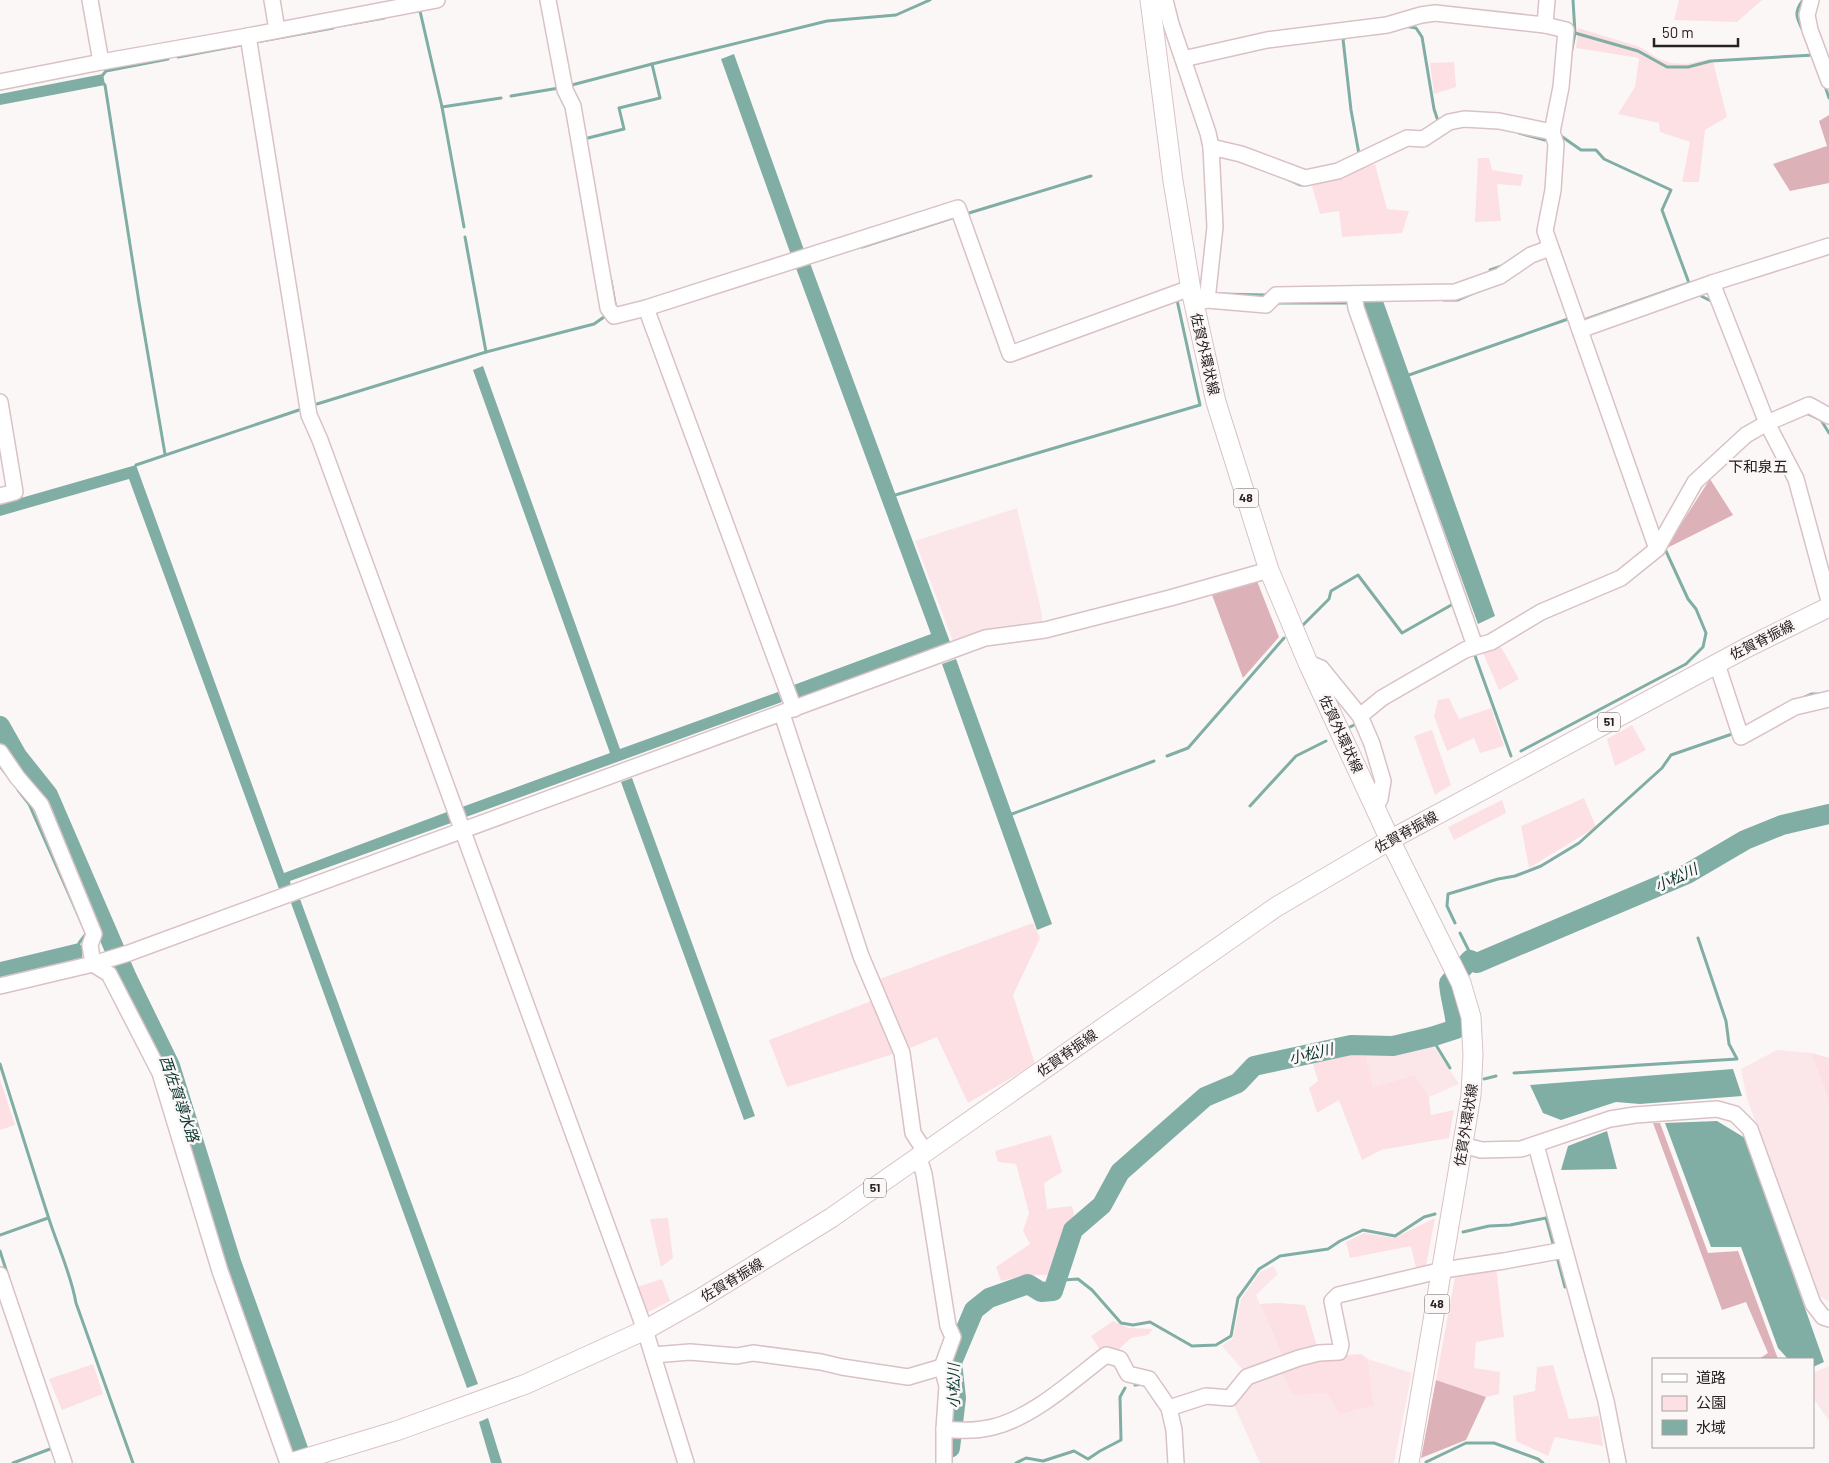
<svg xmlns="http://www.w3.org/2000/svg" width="1829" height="1463" viewBox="0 0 1829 1463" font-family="Barlow,'Noto Sans JP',sans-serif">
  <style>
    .built { fill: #fbe7ea }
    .green { fill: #fce0e4 }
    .forest { fill: #dcb1b8 }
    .water { fill: #80aea5 }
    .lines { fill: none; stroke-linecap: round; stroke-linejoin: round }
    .stream { stroke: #80aea5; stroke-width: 3 }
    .river { stroke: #80aea5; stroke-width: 20 }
    .minor-casing { stroke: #d9c2c5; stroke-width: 18 }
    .major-casing { stroke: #d9c2c5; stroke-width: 21 }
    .minor { stroke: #fff; stroke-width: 15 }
    .major { stroke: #fff; stroke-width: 19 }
    .labels { text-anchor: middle; stroke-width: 5; stroke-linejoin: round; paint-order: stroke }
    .shield { fill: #fcf7f7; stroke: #696162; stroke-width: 1 }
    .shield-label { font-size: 12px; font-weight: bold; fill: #2a2122 }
    .street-label { font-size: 14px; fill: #2a2122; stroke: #fcf7f7 }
    .neighbourhood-label { font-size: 15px; fill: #2a2122; stroke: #fcf7f7 }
    .water-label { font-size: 15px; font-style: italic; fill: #06342e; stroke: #fcf7f7 }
  </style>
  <rect width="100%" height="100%" fill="#fcf7f7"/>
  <!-- built -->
  <g class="built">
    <path d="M 1017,508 L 1042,614 L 1042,625 L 954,644 L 915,541 Z"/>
    <path d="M 1432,1044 L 1459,1084 L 1429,1097 L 1415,1075 L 1373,1087 L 1365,1049 L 1393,1050 Z"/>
    <path d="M 1777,1050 L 1811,1053 L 1829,1058 L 1829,1301 L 1820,1297 L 1747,1099 L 1741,1069 Z"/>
    <path d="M 1273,1266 L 1278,1274 L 1256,1295 L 1284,1360 L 1326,1393 L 1374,1405 L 1368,1359 L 1412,1373 L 1394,1463 L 1260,1463 L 1232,1401 L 1252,1380 L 1222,1346 L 1233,1338 L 1241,1299 L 1260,1272 Z"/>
    <path d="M 1829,1366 L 1829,1421 L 1813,1398 L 1813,1373 Z"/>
  </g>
  <!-- green -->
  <g class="green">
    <path d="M 1679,0 L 1762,0 L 1737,22 L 1674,20 Z"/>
    <path d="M 1578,28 L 1640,47 L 1657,58 L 1671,63 L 1686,64 L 1709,59 L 1713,62 L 1727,117 L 1705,130 L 1699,182 L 1682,182 L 1690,142 L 1660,132 L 1659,123 L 1618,114 L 1635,87 L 1639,58 L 1576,48 Z"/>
    <path d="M 1454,62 L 1456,87 L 1434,94 L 1430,63 Z"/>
    <path d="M 1478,158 L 1489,158 L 1492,170 L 1523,175 L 1521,186 L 1497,184 L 1501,221 L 1475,222 Z"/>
    <path d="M 1375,164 L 1387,209 L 1409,211 L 1402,233 L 1342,237 L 1339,211 L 1320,214 L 1312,186 Z"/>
    <path d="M 1501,647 L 1519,679 L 1499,690 L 1483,653 Z"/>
    <path d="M 1449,698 L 1459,719 L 1491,708 L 1504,746 L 1480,753 L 1474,738 L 1447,751 L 1434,716 L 1438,700 Z"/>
    <path d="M 1632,725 L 1646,750 L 1615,766 L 1607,739 Z"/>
    <path d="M 1432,730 L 1451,785 L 1435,795 L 1414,736 Z"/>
    <path d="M 1584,798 L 1596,827 L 1529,868 L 1521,826 Z"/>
    <path d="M 1502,800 L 1506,813 L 1454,840 L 1448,827 Z"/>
    <path d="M 1033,923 L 1040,938 L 1013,995 L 1035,1064 L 968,1103 L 937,1037 L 905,1050 L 877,980 Z"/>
    <path d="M 874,1000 L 897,1053 L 787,1087 L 769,1040 Z"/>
    <path d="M 1365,1049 L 1373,1087 L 1415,1075 L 1429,1097 L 1431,1115 L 1454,1110 L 1449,1138 L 1381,1150 L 1362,1160 L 1339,1100 L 1317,1113 L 1309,1088 L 1318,1081 L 1311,1057 Z"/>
    <path d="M 1811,1053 L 1829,1058 L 1829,1099 Z"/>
    <path d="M 0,1079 L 15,1125 L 0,1130 Z"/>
    <path d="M 1051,1135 L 1062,1172 L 1044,1183 L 1047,1209 L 1072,1206 L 1074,1214 L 1059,1244 L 1051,1275 L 1028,1275 L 1001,1281 L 996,1267 L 1030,1244 L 1023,1231 L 1029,1213 L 1016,1164 L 998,1162 L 995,1151 Z"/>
    <path d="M 668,1218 L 673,1258 L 661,1267 L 650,1219 Z"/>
    <path d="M 1435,1218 L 1425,1271 L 1417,1272 L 1411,1246 L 1350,1258 L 1346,1242 L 1364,1233 L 1394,1238 Z"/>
    <path d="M 1496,1266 L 1504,1337 L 1476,1342 L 1474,1368 L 1500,1372 L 1499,1394 L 1486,1397 L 1436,1380 L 1456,1272 Z"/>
    <path d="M 662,1279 L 670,1301 L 644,1314 L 634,1288 Z"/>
    <path d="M 1279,1303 L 1305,1305 L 1320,1357 L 1361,1354 L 1368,1359 L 1374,1405 L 1340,1414 L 1326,1393 L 1292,1395 L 1281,1369 L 1284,1360 L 1260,1304 Z"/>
    <path d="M 1113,1321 L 1129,1328 L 1153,1329 L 1148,1335 L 1131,1338 L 1117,1351 L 1100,1350 L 1091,1336 Z"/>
    <path d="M 93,1364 L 103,1394 L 62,1410 L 49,1379 Z"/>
    <path d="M 1553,1365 L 1569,1419 L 1599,1416 L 1603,1446 L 1555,1437 L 1548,1456 L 1516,1441 L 1513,1396 L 1535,1391 L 1537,1367 Z"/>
  </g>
  <!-- forest -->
  <g class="forest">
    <path d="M 1829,115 L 1829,183 L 1790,191 L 1773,164 L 1827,146 L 1819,121 Z"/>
    <path d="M 1710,479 L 1733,515 L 1665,549 Z"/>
    <path d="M 1257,581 L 1279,637 L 1243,678 L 1212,595 Z"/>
    <path d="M 1653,1123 L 1660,1123 L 1708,1253 L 1738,1251 L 1778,1359 L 1759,1359 L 1768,1353 L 1746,1302 L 1722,1310 Z"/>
    <path d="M 1436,1380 L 1486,1397 L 1466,1440 L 1421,1458 Z"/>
  </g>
  <!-- water -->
  <g class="water">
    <path d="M 734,54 L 804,250 L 791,255 L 721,59 Z"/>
    <path d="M 103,74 L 105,85 L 0,105 L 0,94 Z"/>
    <path d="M 810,263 L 950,642 L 796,699 L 791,686 L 931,634 L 796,268 Z"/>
    <path d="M 1365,298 L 1382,298 L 1495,616 L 1478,624 L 1362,305 Z"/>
    <path d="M 483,366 L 620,749 L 778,692 L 782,702 L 466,817 L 462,807 L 610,753 L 473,370 Z"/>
    <path d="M 136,465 L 284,873 L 447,812 L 451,823 L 290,881 L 291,886 L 279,889 L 129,479 L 0,516 L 0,504 Z"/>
    <path d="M 956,659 L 1052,924 L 1037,930 L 942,664 Z"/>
    <path d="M 632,778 L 755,1116 L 744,1120 L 621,782 Z"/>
    <path d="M 300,899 L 478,1384 L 467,1388 L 291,903 Z"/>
    <path d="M 79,943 L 83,948 L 82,958 L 0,977 L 0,962 Z"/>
    <path d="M 1733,1069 L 1742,1096 L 1640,1104 L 1616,1102 L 1561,1120 L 1543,1113 L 1530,1085 Z"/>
    <path d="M 1717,1121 L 1745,1138 L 1824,1362 L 1813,1367 L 1813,1359 L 1788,1359 L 1778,1348 L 1741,1247 L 1711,1247 L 1665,1123 Z"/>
    <path d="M 1607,1131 L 1617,1169 L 1561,1170 L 1568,1146 Z"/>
    <path d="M 488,1418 L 502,1463 L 491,1463 L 479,1422 Z"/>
  </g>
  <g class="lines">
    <!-- stream -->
    <g class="stream">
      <path d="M 417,11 L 420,11 L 442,107 L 501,98"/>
      <path d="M 344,25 L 384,18"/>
      <path d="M 1404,26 L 1416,28 L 1422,37 L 1434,109 L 1438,121"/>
      <path d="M 1803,31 C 1797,18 1793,13 1803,0"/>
      <path d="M 1575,33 L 1638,51 L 1667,67 L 1688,67 L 1711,61 L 1814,55"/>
      <path d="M 1349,36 L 1343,39 L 1351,110 L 1359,154"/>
      <path d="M 256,42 L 333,28"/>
      <path d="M 1571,54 L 1575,33 L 1573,0"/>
      <path d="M 178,57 L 241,45"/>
      <path d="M 102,76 L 106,71 L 168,59"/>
      <path d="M 103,83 L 105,85 L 139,302 L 165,454"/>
      <path d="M 1824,83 L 1829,98"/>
      <path d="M 568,86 L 652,64"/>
      <path d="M 511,96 L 559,88"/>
      <path d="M 442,107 L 464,227"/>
      <path d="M 1519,133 L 1545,140 L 1549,139"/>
      <path d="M 1557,137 L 1561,136 L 1581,150 L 1596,150 L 1604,159 L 1671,190 L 1662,210 L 1689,283 L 1584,320"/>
      <path d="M 584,139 L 624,129 L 619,108 L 660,98 L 652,64 L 827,21 L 896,15 L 930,0"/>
      <path d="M 1287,179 L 1300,185 L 1305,184"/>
      <path d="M 969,213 L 1091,176"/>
      <path d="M 465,237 L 486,352"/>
      <path d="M 862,247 L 952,218"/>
      <path d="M 1490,270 L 1502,266"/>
      <path d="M 611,281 L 616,309"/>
      <path d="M 1220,294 L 1266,295 L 1268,297"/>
      <path d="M 1699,295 L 1713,302"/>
      <path d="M 1444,300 L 1458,300 L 1474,293"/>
      <path d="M 1275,303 L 1351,303"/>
      <path d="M 1409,375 L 1568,319"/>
      <path d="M 317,404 L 486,352 L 594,324 L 604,317"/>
      <path d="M 1806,413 L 1821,420 L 1829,433"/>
      <path d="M 136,465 L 299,410"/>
      <path d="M 892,496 L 1200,405 L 1177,300"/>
      <path d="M 1303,625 L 1329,599 L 1331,591 L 1358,575 L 1402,633 L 1453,604 L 1453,606"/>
      <path d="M 1472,654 L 1474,653 L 1511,756"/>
      <path d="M 1805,697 L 1812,694 L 1821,694"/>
      <path d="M 1348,728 L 1358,723"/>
      <path d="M 1521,751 L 1686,664 L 1703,647 L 1706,633 L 1696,609 L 1688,599 L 1665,549 L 1663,551"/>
      <path d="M 1167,756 L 1188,748 L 1284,638"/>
      <path d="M 0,766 L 7,775"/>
      <path d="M 18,790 L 29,804 L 82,924"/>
      <path d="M 1250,806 L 1296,756 L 1326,741"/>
      <path d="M 1012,814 L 1154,761"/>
      <path d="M 1455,923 L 1447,906 L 1448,894 L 1498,879 L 1515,876 L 1541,866 L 1579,843 L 1662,768 L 1671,755 L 1735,733"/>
      <path d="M 1460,933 L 1470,953 L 1470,960"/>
      <path d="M 79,943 L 86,934"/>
      <path d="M 1431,1037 L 1450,1068"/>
      <path d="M 0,1064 C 16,1115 32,1167 49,1219 C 58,1247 71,1274 76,1303 L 133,1463"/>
      <path d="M 1514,1073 L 1737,1059 L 1729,1044 L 1726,1021 L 1698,938"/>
      <path d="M 1484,1079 L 1496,1076"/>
      <path d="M 1463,1232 L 1489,1226 L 1510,1225 L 1546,1218 L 1554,1247"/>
      <path d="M 0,1235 L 48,1218"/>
      <path d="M 0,1251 L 9,1279"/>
      <path d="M 1557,1257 L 1565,1287"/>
      <path d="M 1056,1283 L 1063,1280 L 1078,1279 L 1092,1290 L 1121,1323 L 1133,1325 L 1150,1322 L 1192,1346 L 1216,1345 L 1231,1336 L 1238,1298 L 1259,1269 L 1280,1256 L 1328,1249 L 1340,1241 L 1363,1230 L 1395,1236 L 1424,1217 L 1435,1214"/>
      <path d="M 1135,1385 L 1144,1384"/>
      <path d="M 1426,1462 L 1466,1443 L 1494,1443 L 1538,1459 L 1543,1463"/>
      <path d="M 13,1463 L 50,1449"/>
      <path d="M 1016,1463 L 1026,1458 L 1043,1461 L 1074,1451 L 1088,1459 L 1100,1451 L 1121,1440 L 1120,1397 L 1125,1388"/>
    </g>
    <!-- river -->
    <g class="river">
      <path d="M 0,726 L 17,756 L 48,795 L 127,978 L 170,1066 L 231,1262 L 303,1463"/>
      <path d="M 950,1448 L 956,1398 L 952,1362 L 974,1310 L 989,1298 L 1028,1284 L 1041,1292 L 1053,1291 L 1073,1230 L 1102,1205 L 1120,1172 L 1205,1097 L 1238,1083 L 1254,1066 L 1351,1045 L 1393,1046 L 1431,1037 L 1456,1029 C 1456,1013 1450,1000 1449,983 L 1470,960 L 1477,963 L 1687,874 L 1745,840 L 1782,825 L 1829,814"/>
    </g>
    <defs>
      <g id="minor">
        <path d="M 272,0 L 277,30"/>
        <path d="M 548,0 L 565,90 L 573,106 L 608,308 L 614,316 L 646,308"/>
        <path d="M 1165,0 L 1171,24 L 1208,133 L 1211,147 L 1215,227 L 1207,300"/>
        <path d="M 1811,0 L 1807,15 L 1810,30 L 1829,81"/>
        <path d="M 1545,25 L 1547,0"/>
        <path d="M 248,36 L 309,415 L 320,440 L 645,1330 L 686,1463"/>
        <path d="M 1183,59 L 1267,40 L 1387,25 L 1421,15 L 1435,13 L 1545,25 L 1566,30 L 1561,87 L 1552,132 L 1556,144 L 1553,190 L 1545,231 L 1657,549 L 1621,578 L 1541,612 L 1491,642 L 1465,650 L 1382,698 L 1360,716"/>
        <path d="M 101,62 L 248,36 L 437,0"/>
        <path d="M 0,82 L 101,62 L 90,0"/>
        <path d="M 1211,147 L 1241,154 L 1305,178 L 1338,171 L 1407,138 L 1423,139 L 1449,122 L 1464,119 L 1499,121 L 1552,132"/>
        <path d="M 1712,283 L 1767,423 L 1796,479 L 1829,601"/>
        <path d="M 1354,294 L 1356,308 L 1475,646"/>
        <path d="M 1194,303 L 1207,300 L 1266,305 L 1276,295 L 1455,292 L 1500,276 L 1531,255 L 1550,248"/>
        <path d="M 1580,330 L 1712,283 L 1829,246"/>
        <path d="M 0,402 L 15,492 L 0,496"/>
        <path d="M 1657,549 L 1695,482 L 1746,435 L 1767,423 L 1809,405 L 1829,416"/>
        <path d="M 1308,663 L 1321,668 L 1360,716 L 1372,744 L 1383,781 L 1380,799 L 1375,808"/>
        <path d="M 1717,664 L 1741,737 L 1795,707 L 1829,699"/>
        <path d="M 794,709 L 646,308 L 958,208 L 1010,354 L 1182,291 L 1191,290"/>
        <path d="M 782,714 L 861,956 L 902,1053 L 913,1133 L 926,1153"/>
        <path d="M 0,752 L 17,777 L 41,805 L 94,934 L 90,945 L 93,964 L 109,974 L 160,1073 L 220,1271 L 288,1463"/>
        <path d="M 0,986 L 93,964 L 129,953 L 985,638 L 1045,630 L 1170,598 L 1269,570"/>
        <path d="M 1463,1145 L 1481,1150 L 1521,1149 L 1610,1119 L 1635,1115 L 1717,1109 L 1735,1114 L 1750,1129 L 1813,1304 L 1823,1317 L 1829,1319"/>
        <path d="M 1536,1145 L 1606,1401 L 1618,1463"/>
        <path d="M 919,1158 L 924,1174 L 948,1326 L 953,1337 L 942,1367 L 947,1386 L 944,1429 L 944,1463"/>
        <path d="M 0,1275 L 64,1463"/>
        <path d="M 653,1355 L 690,1352 L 737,1356 L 753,1353 L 821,1362 L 842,1367 L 908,1377 L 942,1367"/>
        <path d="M 1169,1408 L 1206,1396 L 1230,1398 L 1247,1377 L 1299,1358 L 1319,1353 L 1339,1352 L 1341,1345 L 1332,1301 L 1338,1295 L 1443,1270 L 1504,1261 L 1564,1250"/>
        <path d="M 944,1429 C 960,1431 977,1431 993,1427 C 1034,1417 1073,1380 1106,1355 L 1120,1359 L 1128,1374 L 1149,1379 L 1169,1408 L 1174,1430 L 1176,1463"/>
      </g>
      <g id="major">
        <path d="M 1150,0 L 1173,181 L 1191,290 L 1216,402 L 1269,570 L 1308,663 L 1390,840 L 1461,983 L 1471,1017 L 1473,1055 L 1471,1095 L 1409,1463"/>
        <path d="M 290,1463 L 396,1431 L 526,1384 L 645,1330 L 700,1299 L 831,1218 L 1276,907 L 1390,840 L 1746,648 L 1829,607"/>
      </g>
    </defs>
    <!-- minor casing -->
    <use href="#minor" class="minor-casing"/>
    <!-- major casing -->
    <use href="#major" class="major-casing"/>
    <!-- minor -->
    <use href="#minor" class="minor"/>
    <!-- major -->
    <use href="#major" class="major"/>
  </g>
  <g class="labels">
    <!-- shield labels -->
    <g class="shield">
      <rect x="1233.5" y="488.5" width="25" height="19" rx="4"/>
      <rect x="1598" y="712.5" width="22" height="19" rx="4"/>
      <rect x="864" y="1178.5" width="22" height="19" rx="4"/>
      <rect x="1424.5" y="1294.5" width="25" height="19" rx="4"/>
    </g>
    <g class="shield-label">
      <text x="1246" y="502">48</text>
      <text x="1609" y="726">51</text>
      <text x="875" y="1192">51</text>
      <text x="1437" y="1308">48</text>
    </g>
    <!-- street labels -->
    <g class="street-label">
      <text transform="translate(1205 354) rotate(77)" y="5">佐賀外環状線</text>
      <text transform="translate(1762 640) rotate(-27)" y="5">佐賀脊振線</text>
      <text transform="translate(1341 734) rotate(65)" y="5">佐賀外環状線</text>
      <text transform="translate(1406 832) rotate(-29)" y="5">佐賀脊振線</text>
      <text transform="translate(1067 1053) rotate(-35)" y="5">佐賀脊振線</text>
      <text transform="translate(1466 1125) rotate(-81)" y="5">佐賀外環状線</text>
      <text transform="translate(732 1280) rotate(-31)" y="5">佐賀脊振線</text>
    </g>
    <!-- neighbourhood labels -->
    <g class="neighbourhood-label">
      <text x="1758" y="472">下和泉五</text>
    </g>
    <!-- water labels -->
    <g class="water-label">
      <text transform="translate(1676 878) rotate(-25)" y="5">小松川</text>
      <text transform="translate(1311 1054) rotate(-13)" y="5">小松川</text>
      <text transform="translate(179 1099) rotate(71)" y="5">西佐賀導水路</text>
      <text transform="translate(954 1386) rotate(-90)" y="5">小松川</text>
    </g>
  </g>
  <!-- legend -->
  <rect x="1652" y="1358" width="162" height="90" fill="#fcf7f7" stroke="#a8a1a2"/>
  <rect x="1662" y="1374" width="25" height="8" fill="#ffffff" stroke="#a8a1a2"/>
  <text x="1696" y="1383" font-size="15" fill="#2a2122">道路</text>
  <rect x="1662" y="1396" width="25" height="15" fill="#fce0e4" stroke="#a8a1a2"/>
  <text x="1696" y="1408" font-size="15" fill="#2a2122">公園</text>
  <rect x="1662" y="1420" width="25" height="15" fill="#80aea5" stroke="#a8a1a2"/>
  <text x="1696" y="1433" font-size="15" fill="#2a2122">水域</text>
  <!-- scale -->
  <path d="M1654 38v8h84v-8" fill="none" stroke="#2a2122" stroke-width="2.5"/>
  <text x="1662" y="38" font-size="15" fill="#2a2122" stroke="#fcf7f7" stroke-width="4" paint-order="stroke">50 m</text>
</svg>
